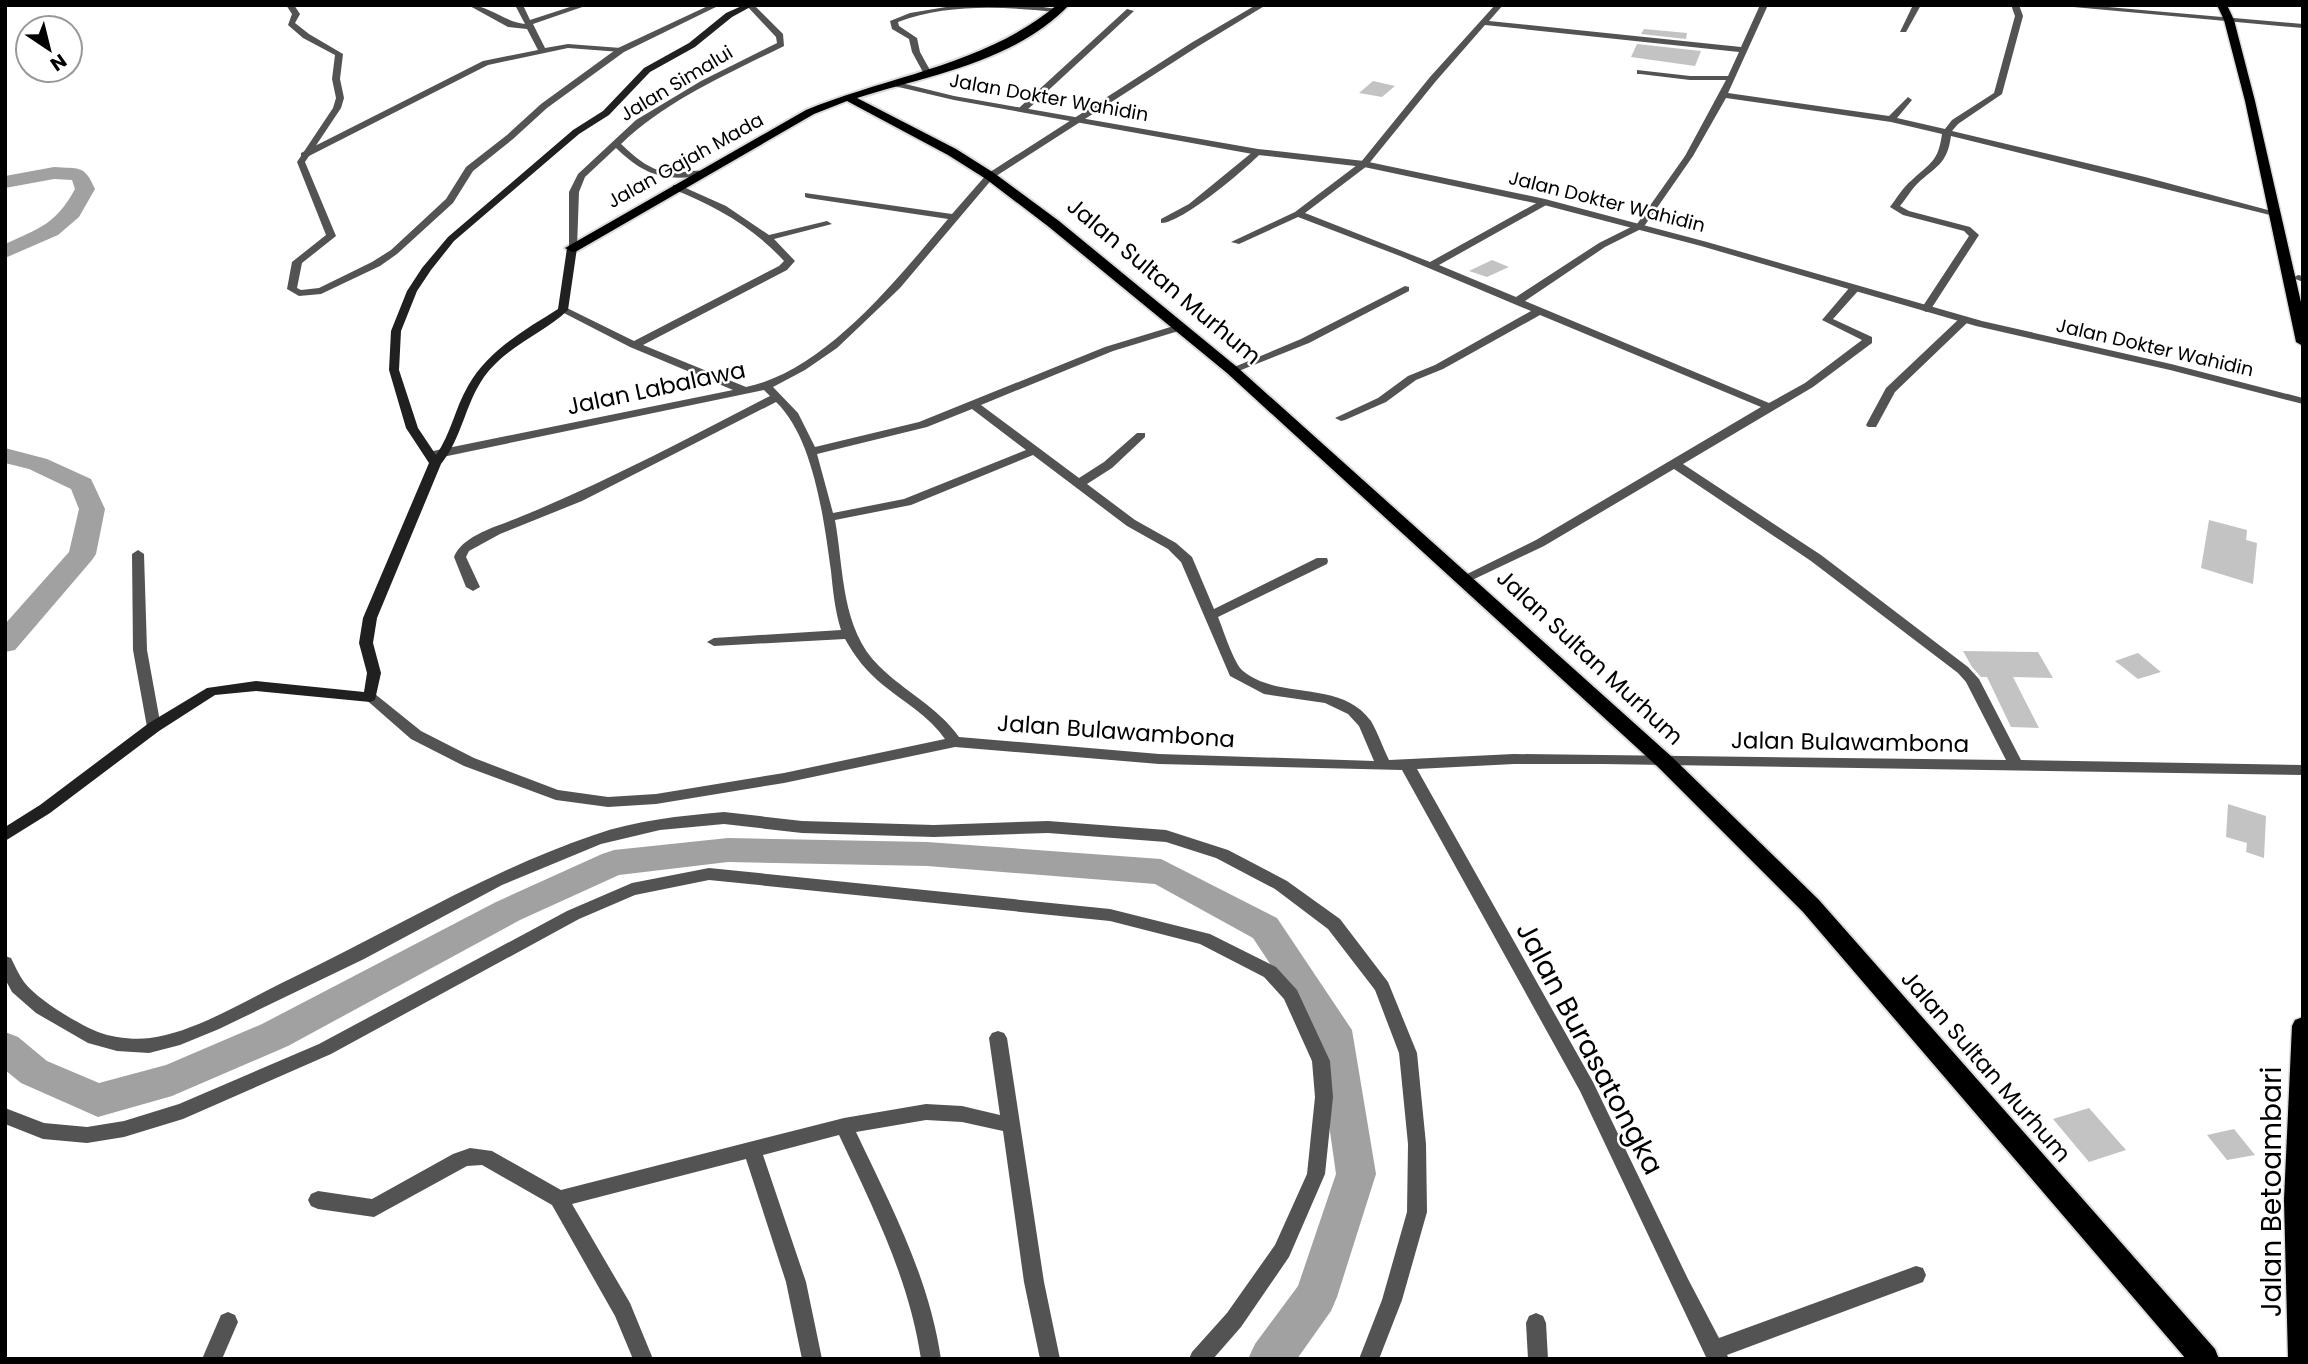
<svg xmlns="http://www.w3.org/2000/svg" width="2308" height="1364" viewBox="0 0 2308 1364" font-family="Poppins,sans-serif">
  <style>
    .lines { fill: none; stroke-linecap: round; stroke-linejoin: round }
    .river { fill: #a1a1a1; fill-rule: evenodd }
    .building { fill: #c3c3c3 }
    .primary-casing { stroke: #dbdbdb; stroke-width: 3 }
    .trunk-casing { stroke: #dbdbdb; stroke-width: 4 }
    .minor { fill: #535353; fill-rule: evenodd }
    .tertiary { fill: #535353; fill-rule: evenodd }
    .secondary { fill: #202020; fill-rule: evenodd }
    .primary { fill: #000; fill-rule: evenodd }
    .trunk { fill: #000; fill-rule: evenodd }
    .labels { text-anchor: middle; stroke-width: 5; stroke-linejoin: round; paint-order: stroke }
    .far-street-label { font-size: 19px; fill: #000; stroke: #fff }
    .street-label { font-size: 23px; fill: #000; stroke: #fff }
    .near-street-label { font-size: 28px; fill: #000; stroke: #fff }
  </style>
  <rect width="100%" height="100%" fill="#fff"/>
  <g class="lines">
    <!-- river -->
    <g class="river">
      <path d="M 54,167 C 79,169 84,164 95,189 L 79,217 L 58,235 L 5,258 L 5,244 C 40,228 56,224 75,189 L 72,180 L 54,179 L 5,188 L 5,176 Z"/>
      <path d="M 5,448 L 47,459 L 91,479 L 105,509 L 96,554 L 92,560 L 15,650 L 5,652 L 5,624 L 69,552 L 79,509 L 71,489 L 29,469 L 5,463 Z"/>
      <path d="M 728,838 L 927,842 L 1161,859 L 1277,918 L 1352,1030 L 1376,1174 L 1337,1297 L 1331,1311 L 1297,1359 L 1248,1359 L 1255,1344 L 1298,1286 L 1336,1174 L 1316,1033 L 1253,938 L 1155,884 L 927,866 L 728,862 L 619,875 L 520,920 L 288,1046 L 172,1096 L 98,1117 L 21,1083 L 5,1070 L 5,1032 L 18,1037 L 47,1061 L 99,1083 L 166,1065 L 262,1024 L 496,902 L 602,854 L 614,850 Z"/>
    </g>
  </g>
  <!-- building -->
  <g class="building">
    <path d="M 1644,29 L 1687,33 L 1686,39 L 1641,34 Z"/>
    <path d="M 1637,44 L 1701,51 L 1695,66 L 1631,57 Z"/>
    <path d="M 1373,81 L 1395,86 L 1382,97 L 1359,93 Z"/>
    <path d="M 1492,260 L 1509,267 L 1487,277 L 1469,271 Z"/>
    <path d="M 2209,520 L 2247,530 L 2246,540 L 2257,543 L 2253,584 L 2201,568 Z"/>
    <path d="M 1963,651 L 2038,652 L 2053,678 L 2013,677 L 2039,728 L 2011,727 L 1987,677 L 1981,677 L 1972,667 Z"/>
    <path d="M 2138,653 L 2161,672 L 2138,679 L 2115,661 Z"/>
    <path d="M 2228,804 L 2266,816 L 2264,858 L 2246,852 L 2247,843 L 2226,837 Z"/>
    <path d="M 2089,1108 L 2126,1150 L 2089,1162 L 2053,1119 Z"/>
    <path d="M 2234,1129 L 2255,1155 L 2227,1160 L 2207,1135 Z"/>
  </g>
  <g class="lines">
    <defs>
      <g id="primary">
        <path d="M 2217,5 L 2227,5 L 2234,20 L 2255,101 L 2303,311 L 2303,346 L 2296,342 L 2245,101 L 2224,20 Z"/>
        <path d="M 2303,1017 L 2303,1359 L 2288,1359 L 2284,1200 L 2292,1026 L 2295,1020 Z"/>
      </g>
      <path id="trunk" d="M 1057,5 L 1069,5 C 1015,62 929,75 857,98 L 956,149 L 994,173 L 1059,221 L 1237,367 L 1672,757 L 1819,900 L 2215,1349 L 2219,1359 L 2186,1359 L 1803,912 L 1658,767 L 1227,373 L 1049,227 L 986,179 L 948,155 L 847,101 L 814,114 L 577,251 L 572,252 L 565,248 L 806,110 C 891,75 985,65 1057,5 Z"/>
    </defs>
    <!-- primary casing -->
    <use href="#primary" class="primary-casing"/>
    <!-- trunk casing -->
    <use href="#trunk" class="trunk-casing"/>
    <!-- minor -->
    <g class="minor">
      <path d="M 468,5 C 489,5 504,22 525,24 L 515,5 L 523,5 L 530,20 L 576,5 L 588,5 L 533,24 L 545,48 L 568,44 L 621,48 L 625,50 L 621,52 L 568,48 L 488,65 L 307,157 L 301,157 L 301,153 L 483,61 L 538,50 L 527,29 L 508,27 Z"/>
      <path d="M 746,5 L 754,5 L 783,34 L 784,46 C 728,74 667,100 621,144 C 636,158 651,172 674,173 C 684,173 698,168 707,173 L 705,175 C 666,182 645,176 616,148 L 585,177 L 579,192 L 577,248 L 569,250 L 569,192 L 578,174 L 636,120 L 701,81 L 777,43 L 776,37 Z"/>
      <path d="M 958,5 L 1030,5 L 1063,10 L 1059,12 C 1006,7 948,3 898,22 L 899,26 L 917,38 L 920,52 L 931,72 L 924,74 L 912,52 L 909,39 L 892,29 L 890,21 L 910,13 Z"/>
      <path d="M 1256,5 L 1266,5 L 1197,47 L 993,178 L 900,288 L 837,348 L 805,370 L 773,387 L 798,413 L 815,447 L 919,422 L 1105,347 L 1177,325 L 1185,325 L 1185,329 L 1113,351 L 981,405 L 1079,478 L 1104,462 L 1137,433 L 1145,433 L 1145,437 L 1112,468 L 1087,484 L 1135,520 L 1176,543 L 1192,557 L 1214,609 L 1317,558 L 1327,558 L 1328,561 L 1327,564 L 1218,617 C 1223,629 1234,664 1243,671 C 1280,701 1341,679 1371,721 C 1378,733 1383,748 1389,760 L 1514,754 L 2006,760 L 1966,682 L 1958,673 L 1811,561 L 1674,469 L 1544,546 L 1470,581 L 1460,581 L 1459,578 L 1536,540 L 1761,407 L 1540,315 L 1443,369 L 1416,380 L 1386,402 L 1345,420 L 1341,421 L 1335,418 L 1378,398 L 1408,376 L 1435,365 L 1531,311 L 1400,256 L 1298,217 L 1239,244 L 1231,242 L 1295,212 L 1361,162 L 1430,77 L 1495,5 L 1503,5 L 1489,21 L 1741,47 L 1760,5 L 1768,5 L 1728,93 L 1889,116 L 1908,97 L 1912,100 L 1897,118 L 1945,129 L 1952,120 L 1994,93 L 2015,16 L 2011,5 L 2019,5 L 2023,16 L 2002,94 L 1958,124 L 1952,131 L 2145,177 L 2279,213 L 2274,216 L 1951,136 C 1947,165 1936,166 1917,184 C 1911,190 1906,199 1900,206 L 1909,211 L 1970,227 L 1979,235 L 1931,309 L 1926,312 L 1921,309 L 1969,236 L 1964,231 L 1903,215 L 1890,207 C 1897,198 1903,187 1912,180 C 1931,162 1938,162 1942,134 L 1891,122 L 1726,98 L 1693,156 L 1643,228 L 1605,247 L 1525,301 L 1769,403 L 1805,383 L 1862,340 L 1822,320 L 1850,287 L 1858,287 L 1858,291 L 1833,319 L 1872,337 L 1872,343 L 1813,387 L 1683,464 L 1821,555 L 1968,667 L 1979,679 L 2021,760 L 2303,765 L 2303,775 L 1602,764 L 1514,764 L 1417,769 L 1593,1082 L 1688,1279 L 1719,1338 L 1916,1266 L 1923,1268 L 1926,1275 L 1923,1282 L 1727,1355 L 1729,1359 L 1706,1357 L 1580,1091 L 1402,770 L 1159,764 L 955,747 L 784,783 L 656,804 L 608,807 L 556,800 L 464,766 L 411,739 L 363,697 L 365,694 L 375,694 L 421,731 L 474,758 L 558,790 L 608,797 L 656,794 L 784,773 L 945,739 C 929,716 904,702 883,685 C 867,672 855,657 845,639 L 714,646 L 707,642 L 714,638 L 841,630 C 835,611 833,591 831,571 C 824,521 814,438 776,402 L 582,501 L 500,534 L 469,551 L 466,557 L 480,587 L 473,591 L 466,587 L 454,557 C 462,536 495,527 515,519 C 603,484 686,439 770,396 L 764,390 L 433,459 L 427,455 L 433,451 L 733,390 L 630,347 L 558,310 L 559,308 L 567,308 L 634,341 L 779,266 L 784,261 C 753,227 715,206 673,189 L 673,185 L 679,185 L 726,206 L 769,235 L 827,221 L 832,224 L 774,239 L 795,261 L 787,270 L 643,345 L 746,387 C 825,371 898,278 948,219 L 808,198 L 805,197 L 805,193 L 952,214 L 987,174 L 1191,43 ZM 1485,25 L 1739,52 L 1728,76 L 1690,76 L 1637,70 L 1637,74 L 1640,74 L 1690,80 L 1726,80 L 1685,156 L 1637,224 L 1599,243 L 1516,297 L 1439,265 L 1548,204 L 1548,200 L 1542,200 L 1430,262 L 1305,213 L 1367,166 L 1436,81 ZM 972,409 L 1026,450 L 904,499 L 833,513 L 817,454 L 927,427 ZM 1033,455 L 1127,526 L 1168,549 L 1181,562 L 1230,676 L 1264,694 L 1325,703 L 1348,714 L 1359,726 L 1374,761 L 1159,754 L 959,737 C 938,707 905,692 879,666 C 841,629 844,570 835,520 L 911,505 Z"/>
      <path d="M 1913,5 L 1921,5 L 1906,32 L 1900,32 Z"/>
      <path d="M 1127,9 L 1134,11 L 1026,111 L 1020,111 L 1020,107 Z"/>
      <path d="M 1255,150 L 1262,152 C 1247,168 1181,224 1161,223 L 1161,219 L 1189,204 Z"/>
      <path d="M 2298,275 L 2303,276 L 2303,282 L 2293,278 Z"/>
      <path d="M 1405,286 L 1409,287 L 1409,291 L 1309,343 L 1236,372 L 1232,373 L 1227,370 L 1301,339 Z"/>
      <path d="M 1964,317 L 1969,320 L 1968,322 L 1895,392 L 1876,427 L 1868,427 L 1866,425 L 1886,388 L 1960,318 Z"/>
      <path d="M 138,550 L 144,554 L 147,650 L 161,727 L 154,732 L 147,727 L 133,650 L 132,554 Z"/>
      <path d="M 724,812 L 802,821 L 934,825 L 1048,821 L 1166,830 L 1228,850 L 1287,881 L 1340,919 L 1388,982 L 1417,1053 L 1426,1144 L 1427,1212 L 1402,1300 L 1379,1359 L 1359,1359 L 1382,1300 L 1407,1212 L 1408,1144 L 1399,1053 L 1375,990 L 1328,929 L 1275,889 L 1216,858 L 1166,842 L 1048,833 L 934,837 L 802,833 L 724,824 L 660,830 L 601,844 L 502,885 L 364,959 L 219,1029 L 180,1045 L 149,1053 L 117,1051 L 88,1043 L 36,1013 L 12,992 L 5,979 L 5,956 L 11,958 C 15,966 19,975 24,982 C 38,1000 76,1023 98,1032 C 113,1038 135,1040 150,1038 C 194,1033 252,997 292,978 C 392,930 488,871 594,835 C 636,820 680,816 724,812 Z"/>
      <path d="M 709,868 L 1110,909 L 1210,934 L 1276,967 L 1297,990 L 1330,1061 L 1333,1097 L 1325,1174 L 1289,1257 L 1241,1327 L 1213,1359 L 1189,1359 L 1192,1352 L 1227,1313 L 1275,1245 L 1307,1174 L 1315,1097 L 1312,1061 L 1284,999 L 1264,977 L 1200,944 L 1110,921 L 709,880 L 635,895 L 579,919 L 331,1054 L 183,1119 L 124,1137 L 87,1143 L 43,1139 L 5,1124 L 5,1108 L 44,1123 L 87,1127 L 124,1121 L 179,1104 L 319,1044 L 567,911 L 632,883 Z"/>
      <path d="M 998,1031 L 1004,1033 L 1007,1038 L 1044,1282 L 1060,1359 L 1040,1359 L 1024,1282 L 1003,1131 L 962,1122 L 926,1120 L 856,1132 C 891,1206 929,1277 941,1359 L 921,1359 C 909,1278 873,1208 839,1135 L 763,1155 L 806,1282 L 822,1359 L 802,1359 L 786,1282 L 746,1159 L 572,1204 L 630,1303 L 653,1359 L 633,1359 L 615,1316 L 552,1205 L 482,1165 L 467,1166 L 374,1217 L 318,1209 L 311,1206 L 308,1200 L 311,1194 L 318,1191 L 372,1199 L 453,1154 L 470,1148 L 492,1151 L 561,1190 L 844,1118 L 926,1104 L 962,1106 L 1000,1115 L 989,1038 L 992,1033 Z"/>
      <path d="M 228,1312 L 235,1315 L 238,1322 L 222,1359 L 202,1359 L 221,1315 Z"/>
      <path d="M 1536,1313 L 1543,1316 L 1546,1323 L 1548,1359 L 1528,1359 L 1526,1323 L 1529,1316 Z"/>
    </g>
    <!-- tertiary -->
    <g class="tertiary">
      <path d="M 286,5 L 294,5 L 300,14 L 295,23 L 309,34 L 343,54 L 340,79 L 344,98 L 341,108 L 305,162 L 336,236 L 302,263 L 297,288 L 301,290 L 319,288 L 372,262 L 391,250 L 446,199 L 466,167 L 507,135 L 541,104 L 618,48 L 710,5 L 720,5 L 624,52 L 547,108 L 513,139 L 473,171 L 453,203 L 397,254 L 380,266 L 321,294 L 299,296 L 287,289 L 292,262 L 326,235 L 297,162 L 333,108 L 336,98 L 332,79 L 335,55 L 303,38 L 288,25 L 292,14 Z"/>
      <path d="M 2052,5 L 2085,5 L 2303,24 L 2303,28 Z"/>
      <path d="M 893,81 L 954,96 L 1258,149 L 1364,161 L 1545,199 L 1707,242 L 1982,321 L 2171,364 L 2303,398 L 2303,404 L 2170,370 L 1976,326 L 1701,246 L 1544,205 L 1364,167 L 1258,155 L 954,100 L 890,85 L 889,83 Z"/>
    </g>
    <!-- secondary -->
    <path class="secondary" d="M 744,5 L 754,5 L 732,17 L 695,47 L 650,72 L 609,115 L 579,134 L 454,241 L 431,270 L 417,291 L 401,331 L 399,370 L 418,428 L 436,455 C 451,434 455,408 468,386 C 488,350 525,330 558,309 L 567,248 L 572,245 L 577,248 L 568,310 C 542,335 507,345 484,377 C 465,404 462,438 441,464 L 377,618 L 373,643 L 381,673 L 375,700 L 370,702 L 256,691 L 215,695 L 159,731 L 50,813 L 5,841 L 5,827 L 40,805 L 149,723 L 207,688 L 256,681 L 364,692 L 367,673 L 359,643 L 363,618 L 429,463 L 406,428 L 389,370 L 391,331 L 407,291 L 422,268 L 448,237 L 573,130 L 603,111 L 644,68 L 689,43 L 726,13 Z"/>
    <!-- primary -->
    <use href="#primary" class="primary"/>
    <!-- trunk -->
    <use href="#trunk" class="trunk"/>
  </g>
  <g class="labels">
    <!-- far-street labels -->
    <g class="far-street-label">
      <text transform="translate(676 83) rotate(-31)" y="7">Jalan Simalui</text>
      <text transform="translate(1049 97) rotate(10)" y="7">Jalan Dokter Wahidin</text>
      <text transform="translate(685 160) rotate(-29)" y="7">Jalan Gajah Mada</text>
      <text transform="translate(1607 201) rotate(14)" y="7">Jalan Dokter Wahidin</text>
      <text transform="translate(2155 347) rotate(13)" y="7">Jalan Dokter Wahidin</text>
    </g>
    <!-- street labels -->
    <g class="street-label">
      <text transform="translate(1164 281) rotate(40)" y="8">Jalan Sultan Murhum</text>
      <text transform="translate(656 388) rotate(-12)" y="8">Jalan Labalawa</text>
      <text transform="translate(1590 657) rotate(43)" y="8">Jalan Sultan Murhum</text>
      <text transform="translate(1116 731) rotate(4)" y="8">Jalan Bulawambona</text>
      <text transform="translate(1850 742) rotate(1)" y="8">Jalan Bulawambona</text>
      <text transform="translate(1986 1066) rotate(49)" y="8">Jalan Sultan Murhum</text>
    </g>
    <!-- near-street labels -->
    <g class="near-street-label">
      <text transform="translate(1590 1048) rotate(62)" y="10">Jalan Burasatongka</text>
      <text transform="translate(2271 1192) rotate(-90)" y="10">Jalan Betoambari</text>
    </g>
  </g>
  <!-- border -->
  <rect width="2308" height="1364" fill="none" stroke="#000000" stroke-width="14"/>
  <!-- north arrow -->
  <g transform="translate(49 49) rotate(145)"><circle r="33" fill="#ffffff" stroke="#999999" stroke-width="2"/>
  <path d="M0-5L12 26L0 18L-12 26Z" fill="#000000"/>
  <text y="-10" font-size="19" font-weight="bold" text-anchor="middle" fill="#000000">N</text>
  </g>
</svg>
